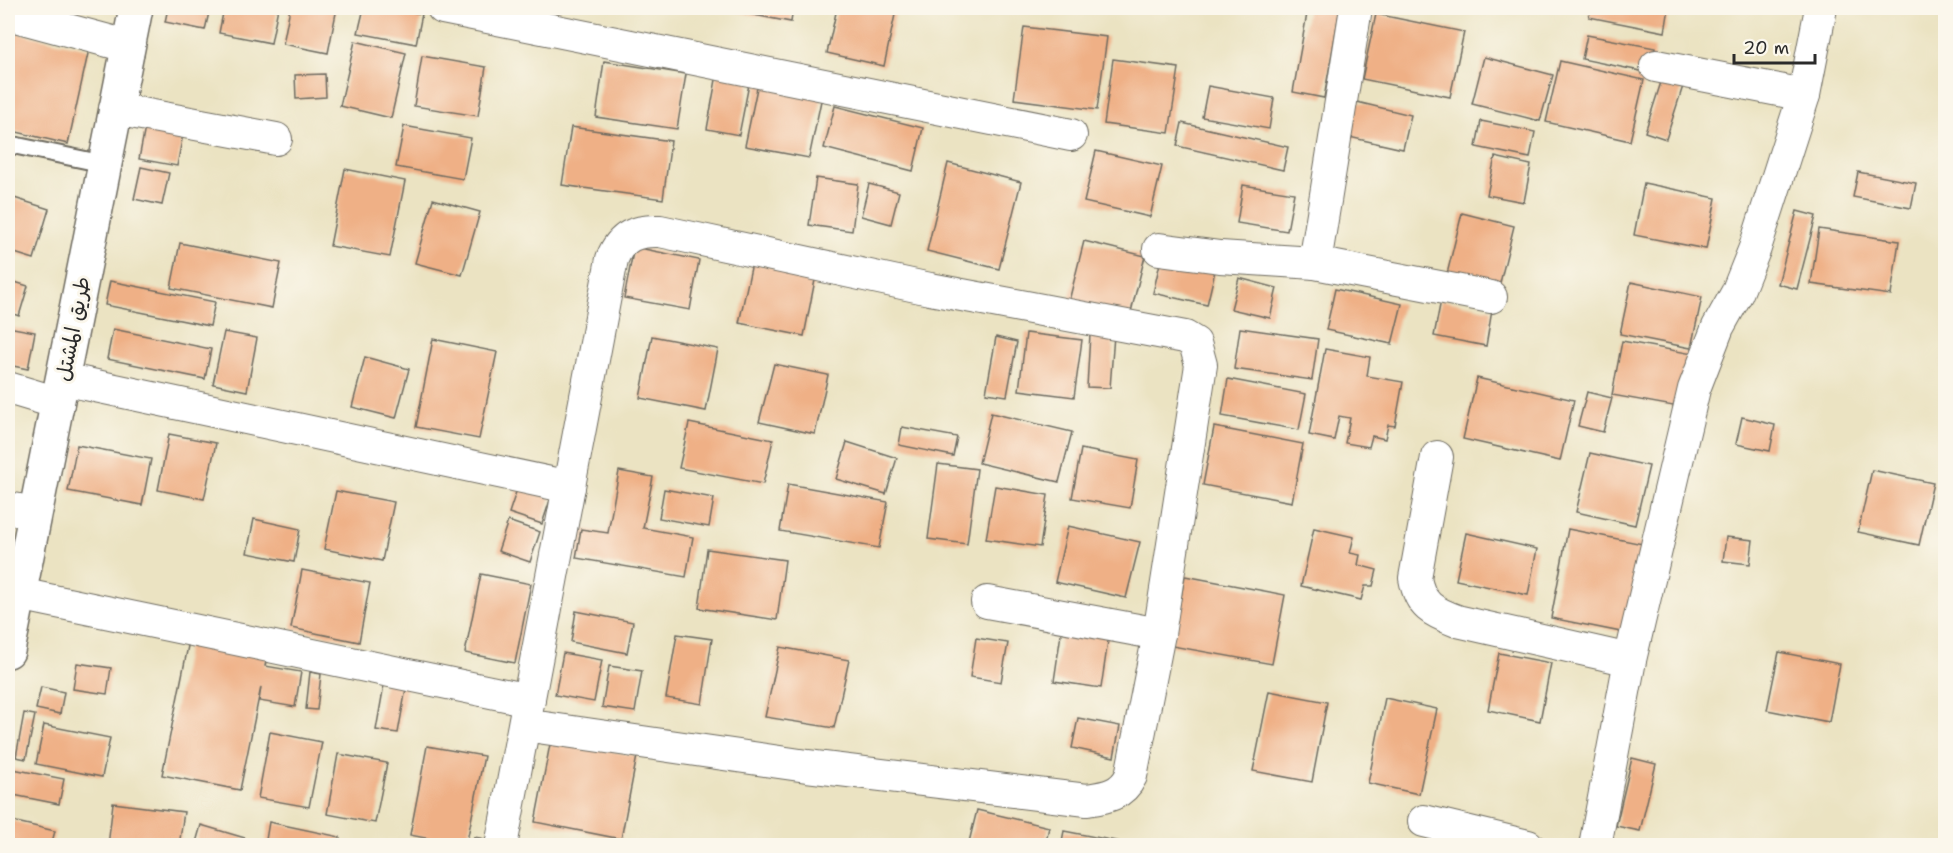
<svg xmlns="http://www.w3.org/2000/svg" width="1953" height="853" viewBox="0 0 1953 853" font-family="'Shantell Sans','Playpen Sans Arabic',sans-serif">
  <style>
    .building { fill: #efb086 }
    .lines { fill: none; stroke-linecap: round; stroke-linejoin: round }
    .service-casing { stroke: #6e6b60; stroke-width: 20 }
    .minor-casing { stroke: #6e6b60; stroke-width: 34 }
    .primary-casing { stroke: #6e6b60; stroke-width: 36 }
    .service { stroke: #fff; stroke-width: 16 }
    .minor { stroke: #fff; stroke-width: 32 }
    .primary { stroke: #fff; stroke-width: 33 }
    .labels { text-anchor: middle; stroke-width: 6; stroke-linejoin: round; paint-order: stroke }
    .street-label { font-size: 21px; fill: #2b2b2b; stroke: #fbf7ec }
  </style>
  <rect width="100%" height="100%" fill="#fbf7ec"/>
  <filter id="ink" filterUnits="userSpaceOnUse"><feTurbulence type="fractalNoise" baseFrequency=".0167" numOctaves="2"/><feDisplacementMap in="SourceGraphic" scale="12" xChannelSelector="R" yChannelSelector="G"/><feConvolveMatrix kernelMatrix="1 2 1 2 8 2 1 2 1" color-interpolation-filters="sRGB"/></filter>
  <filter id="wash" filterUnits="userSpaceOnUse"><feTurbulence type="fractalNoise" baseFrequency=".008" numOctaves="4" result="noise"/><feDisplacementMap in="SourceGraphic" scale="24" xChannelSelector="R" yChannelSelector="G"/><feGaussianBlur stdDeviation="1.35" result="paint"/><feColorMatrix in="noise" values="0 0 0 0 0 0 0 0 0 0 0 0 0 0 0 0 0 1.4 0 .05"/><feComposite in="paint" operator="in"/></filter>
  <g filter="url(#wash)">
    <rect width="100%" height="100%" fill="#ebe3c2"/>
    <g id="blocks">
      <!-- building -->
      <g class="building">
        <path d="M 168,8 L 210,8 L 205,30 L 165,22 Z"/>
        <path d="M 224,8 L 278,8 L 271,43 L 219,33 Z"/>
        <path d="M 290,8 L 337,8 L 328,53 L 283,44 Z"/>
        <path d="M 364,8 L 391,8 L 422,14 L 416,44 L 358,33 Z"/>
        <path d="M 717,8 L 793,8 L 791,22 Z"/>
        <path d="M 837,8 L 896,10 L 884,66 L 827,53 Z"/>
        <path d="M 1308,8 L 1340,8 L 1324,98 L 1293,92 Z"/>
        <path d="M 1591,8 L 1669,8 L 1665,32 L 1589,17 Z"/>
        <path d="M 1376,14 L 1464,32 L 1450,97 L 1362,79 Z"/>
        <path d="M 1024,27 L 1107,37 L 1097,110 L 1014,99 Z"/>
        <path d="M 8,31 L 89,49 L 68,144 L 8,130 Z"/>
        <path d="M 1587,35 L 1655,48 L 1650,73 L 1582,59 Z"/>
        <path d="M 355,41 L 406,53 L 391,118 L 340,106 Z"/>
        <path d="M 422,56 L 486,67 L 478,116 L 414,106 Z"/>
        <path d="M 1484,57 L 1553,75 L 1540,121 L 1472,104 Z"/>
        <path d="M 1113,59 L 1179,68 L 1169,133 L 1104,124 Z"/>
        <path d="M 604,61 L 686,74 L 677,129 L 596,117 Z"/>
        <path d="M 1560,61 L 1644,80 L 1630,141 L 1546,122 Z"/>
        <path d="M 325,74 L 326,97 L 296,99 L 295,75 Z"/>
        <path d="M 717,74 L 750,79 L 739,135 L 707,129 Z"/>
        <path d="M 1663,76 L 1684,83 L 1666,139 L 1645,132 Z"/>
        <path d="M 758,83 L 822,96 L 809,158 L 745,146 Z"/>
        <path d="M 1208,86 L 1274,98 L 1269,129 L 1202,117 Z"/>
        <path d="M 1357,102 L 1411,115 L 1403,149 L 1349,137 Z"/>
        <path d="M 835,106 L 923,128 L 913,171 L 824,148 Z"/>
        <path d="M 1481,121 L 1535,132 L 1530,158 L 1476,147 Z"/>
        <path d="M 146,122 L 184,129 L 177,166 L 139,159 Z"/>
        <path d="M 1182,123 L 1288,147 L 1283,170 L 1177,146 Z"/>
        <path d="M 404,126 L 471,138 L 463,179 L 396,167 Z"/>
        <path d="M 571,127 L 671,141 L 663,199 L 562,185 Z"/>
        <path d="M 1096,151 L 1162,166 L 1150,217 L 1084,202 Z"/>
        <path d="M 1495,157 L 1531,165 L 1524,202 L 1487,195 Z"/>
        <path d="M 948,163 L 1021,182 L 999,269 L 927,251 Z"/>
        <path d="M 141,167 L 169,173 L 162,205 L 134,199 Z"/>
        <path d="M 345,169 L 405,181 L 390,257 L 330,246 Z"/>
        <path d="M 1858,172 L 1916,183 L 1911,208 L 1853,197 Z"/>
        <path d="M 816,178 L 858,184 L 852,231 L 809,225 Z"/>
        <path d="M 1644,183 L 1716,198 L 1706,249 L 1634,235 Z"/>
        <path d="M 869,184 L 899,192 L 891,224 L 861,216 Z"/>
        <path d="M 1243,185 L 1294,193 L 1287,231 L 1237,223 Z"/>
        <path d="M 8,196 L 49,209 L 34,259 L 8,251 Z"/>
        <path d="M 433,199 L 480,212 L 462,275 L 415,263 Z"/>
        <path d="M 1797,211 L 1816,216 L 1797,289 L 1778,284 Z"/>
        <path d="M 1462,213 L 1514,226 L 1499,287 L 1447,274 Z"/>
        <path d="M 1819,229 L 1899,241 L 1891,295 L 1811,284 Z"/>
        <path d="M 1084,241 L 1145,256 L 1130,316 L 1069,301 Z"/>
        <path d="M 180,243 L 281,263 L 272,308 L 171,288 Z"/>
        <path d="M 634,247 L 699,260 L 690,310 L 624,298 Z"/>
        <path d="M 1161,259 L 1215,271 L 1207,305 L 1153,293 Z"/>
        <path d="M 752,263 L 816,275 L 804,336 L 739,323 Z"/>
        <path d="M 1239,278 L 1277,288 L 1270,318 L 1231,309 Z"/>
        <path d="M 8,280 L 28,286 L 19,316 L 8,312 Z"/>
        <path d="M 110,281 L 215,302 L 210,326 L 105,305 Z"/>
        <path d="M 1631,282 L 1702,297 L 1691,348 L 1620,334 Z"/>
        <path d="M 1335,289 L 1402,304 L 1392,344 L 1326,330 Z"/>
        <path d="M 1441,300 L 1492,310 L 1486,346 L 1434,336 Z"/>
        <path d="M 8,327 L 35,332 L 28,369 L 8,365 Z"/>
        <path d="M 1240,328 L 1318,339 L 1312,380 L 1234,369 Z"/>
        <path d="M 113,329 L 211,349 L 205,379 L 107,359 Z"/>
        <path d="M 224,332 L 257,338 L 247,391 L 213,384 Z"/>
        <path d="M 1026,333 L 1082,340 L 1074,397 L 1019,390 Z"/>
        <path d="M 1090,334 L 1114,335 L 1110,388 L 1087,387 Z"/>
        <path d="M 652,336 L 718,349 L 706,411 L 640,398 Z"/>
        <path d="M 996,337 L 1017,342 L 1007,396 L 986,393 Z"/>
        <path d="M 433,339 L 497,352 L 479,439 L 416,427 Z"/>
        <path d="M 1622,341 L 1693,354 L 1684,408 L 1612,395 Z"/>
        <path d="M 1325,349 L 1370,357 L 1367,376 L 1403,382 L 1395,426 L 1388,425 L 1385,439 L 1372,436 L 1369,447 L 1345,443 L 1350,418 L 1339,416 L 1334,440 L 1309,435 Z"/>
        <path d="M 365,357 L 409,369 L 396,418 L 352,407 Z"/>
        <path d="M 774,364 L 828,375 L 815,434 L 759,422 Z"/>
        <path d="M 1477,378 L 1574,400 L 1560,461 L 1463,439 Z"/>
        <path d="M 1228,379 L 1306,394 L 1299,430 L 1222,416 Z"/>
        <path d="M 1587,392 L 1612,398 L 1603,432 L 1578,426 Z"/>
        <path d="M 991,413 L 1072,432 L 1059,482 L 979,463 Z"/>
        <path d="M 1742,417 L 1775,425 L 1770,451 L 1736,444 Z"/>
        <path d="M 689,423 L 773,440 L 763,484 L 679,468 Z"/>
        <path d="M 902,427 L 957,437 L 953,456 L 899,445 Z"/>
        <path d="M 1214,427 L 1303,444 L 1292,502 L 1203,485 Z"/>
        <path d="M 169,434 L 216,443 L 204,499 L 158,490 Z"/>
        <path d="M 847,442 L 897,458 L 886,494 L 836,479 Z"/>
        <path d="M 77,445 L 151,459 L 142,505 L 68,491 Z"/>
        <path d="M 1081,449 L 1138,460 L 1130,508 L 1072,498 Z"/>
        <path d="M 1590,453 L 1649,466 L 1635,525 L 1576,512 Z"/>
        <path d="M 938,464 L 977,469 L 967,544 L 928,539 Z"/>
        <path d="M 1872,470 L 1933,483 L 1919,545 L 1858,532 Z"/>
        <path d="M 619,471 L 653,477 L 643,528 L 693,537 L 686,577 L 576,558 L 581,529 L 608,533 Z"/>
        <path d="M 788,484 L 888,502 L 879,548 L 780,531 Z"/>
        <path d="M 518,486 L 551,497 L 542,524 L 509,513 Z"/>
        <path d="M 995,486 L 1048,495 L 1040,547 L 986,539 Z"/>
        <path d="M 664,489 L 714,498 L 709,527 L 659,518 Z"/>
        <path d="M 336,491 L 394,502 L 382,561 L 324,549 Z"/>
        <path d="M 1944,507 L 1946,507 L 1946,541 L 1940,540 Z"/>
        <path d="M 254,519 L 300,529 L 294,562 L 247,553 Z"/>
        <path d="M 508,521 L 540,532 L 530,562 L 498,551 Z"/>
        <path d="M 1068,526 L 1140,542 L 1126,598 L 1055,582 Z"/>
        <path d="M 1314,528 L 1354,537 L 1350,553 L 1360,555 L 1358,565 L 1377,570 L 1373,586 L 1365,586 L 1361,600 L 1301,586 Z"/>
        <path d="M 1568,529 L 1643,544 L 1626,633 L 1551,618 Z"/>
        <path d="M 1466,533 L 1537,549 L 1528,595 L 1456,580 Z"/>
        <path d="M 1726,537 L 1753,540 L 1750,564 L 1723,561 Z"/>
        <path d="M 707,549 L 785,560 L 777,620 L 699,608 Z"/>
        <path d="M 302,570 L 370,583 L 359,642 L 291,628 Z"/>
        <path d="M 481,574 L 531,584 L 515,663 L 465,653 Z"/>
        <path d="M 1185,576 L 1285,595 L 1272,664 L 1172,646 Z"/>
        <path d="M 576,611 L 633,622 L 627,653 L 571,642 Z"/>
        <path d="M 1062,627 L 1109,634 L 1101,688 L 1054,681 Z"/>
        <path d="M 677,634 L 712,639 L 702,704 L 666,698 Z"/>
        <path d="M 976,638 L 1008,643 L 1001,682 L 970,677 Z"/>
        <path d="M 189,641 L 267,657 L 265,666 L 301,672 L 295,707 L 259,701 L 261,687 L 240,790 L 162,775 Z"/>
        <path d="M 780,647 L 849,660 L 834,728 L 765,717 Z"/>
        <path d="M 1779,652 L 1840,664 L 1829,722 L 1767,710 Z"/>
        <path d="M 563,653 L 602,660 L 594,702 L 555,695 Z"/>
        <path d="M 1499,653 L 1551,663 L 1540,721 L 1488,710 Z"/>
        <path d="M 77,663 L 111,668 L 107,694 L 73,689 Z"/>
        <path d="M 609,666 L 642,671 L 635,712 L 602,707 Z"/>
        <path d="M 310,672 L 321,674 L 317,710 L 306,709 Z"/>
        <path d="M 385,679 L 407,683 L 398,733 L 376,730 Z"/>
        <path d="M 41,687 L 64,692 L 60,714 L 36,709 Z"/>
        <path d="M 1269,691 L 1327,702 L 1312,782 L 1253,771 Z"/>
        <path d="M 1385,698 L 1437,709 L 1419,794 L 1368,783 Z"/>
        <path d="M 24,713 L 35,715 L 26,759 L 16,757 Z"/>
        <path d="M 1078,718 L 1120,726 L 1114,757 L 1072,748 Z"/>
        <path d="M 44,725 L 110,738 L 102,777 L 36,764 Z"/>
        <path d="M 270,732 L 322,742 L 309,807 L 258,798 Z"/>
        <path d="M 551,739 L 637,756 L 621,839 L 535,822 Z"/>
        <path d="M 427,746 L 484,756 L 466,846 L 410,835 Z"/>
        <path d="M 338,754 L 387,763 L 375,823 L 327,814 Z"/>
        <path d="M 1632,758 L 1656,764 L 1640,831 L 1616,826 Z"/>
        <path d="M 13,769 L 64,779 L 59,804 L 8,794 Z"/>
        <path d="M 113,803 L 184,812 L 179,846 L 108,846 Z"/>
        <path d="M 977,810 L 1049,827 L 1045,846 L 968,846 Z"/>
        <path d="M 8,820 L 55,831 L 51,846 L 8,846 Z"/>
        <path d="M 269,822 L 340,837 L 339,846 L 265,846 Z"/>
        <path d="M 201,825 L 245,838 L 243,846 L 195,846 Z"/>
        <path d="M 1064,831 L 1132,844 L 1132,846 L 1061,846 Z"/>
        <path d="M 474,837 L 492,840 L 491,846 L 473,846 Z"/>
      </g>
    </g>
  </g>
  <g filter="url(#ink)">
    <use href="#blocks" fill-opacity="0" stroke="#6e6b60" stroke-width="1.5"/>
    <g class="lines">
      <defs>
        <path id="service" d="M 8,144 L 105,164"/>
        <g id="minor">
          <path d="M 443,8 L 1071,135"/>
          <path d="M 8,14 L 127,46"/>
          <path d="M 1656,66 L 1804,95"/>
          <path d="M 115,109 L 276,139"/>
          <path d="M 1159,249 L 1220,257 L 1315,263 L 1356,8"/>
          <path d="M 1315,263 L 1491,297"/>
          <path d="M 63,379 L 569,487"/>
          <path d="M 8,388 L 58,403"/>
          <path d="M 1437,457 L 1415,578 C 1420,606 1433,612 1457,621 L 1630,660"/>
          <path d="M 8,508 L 35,513"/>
          <path d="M 19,594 L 529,700"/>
          <path d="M 987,602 L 1159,634"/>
          <path d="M 1424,821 L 1528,846"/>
          <path d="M 501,846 L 612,259 C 621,236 636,230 660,231 L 930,289 L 1185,337 L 1195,343 L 1201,365 L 1159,634 L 1131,776 C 1122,795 1106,797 1087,800 L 807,766 L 524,725"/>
          <path d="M 1595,846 L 1630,660 L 1694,389 L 1718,327 L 1737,293 L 1755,248 L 1804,95 L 1821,8"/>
        </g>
        <path id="primary" d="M 8,651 L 136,8"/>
      </defs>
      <!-- service casing -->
      <use href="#service" class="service-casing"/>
      <!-- minor casing -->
      <use href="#minor" class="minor-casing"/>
      <!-- primary casing -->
      <use href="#primary" class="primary-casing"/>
      <!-- service -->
      <use href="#service" class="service"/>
      <!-- minor -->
      <use href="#minor" class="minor"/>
      <!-- primary -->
      <use href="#primary" class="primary"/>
    </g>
  </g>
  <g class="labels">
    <!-- street labels -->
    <g class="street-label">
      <text transform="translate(73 329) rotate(-79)" y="7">طريق المشتل</text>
    </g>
  </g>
  <!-- margin -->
  <rect width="1953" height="853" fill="none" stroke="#fbf7ec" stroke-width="30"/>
  <!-- scale -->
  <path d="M1734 54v9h81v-9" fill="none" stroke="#2b2b2b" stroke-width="3"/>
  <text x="1743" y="54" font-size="18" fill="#2b2b2b" stroke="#fbf7ec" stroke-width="4.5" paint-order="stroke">20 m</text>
</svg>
